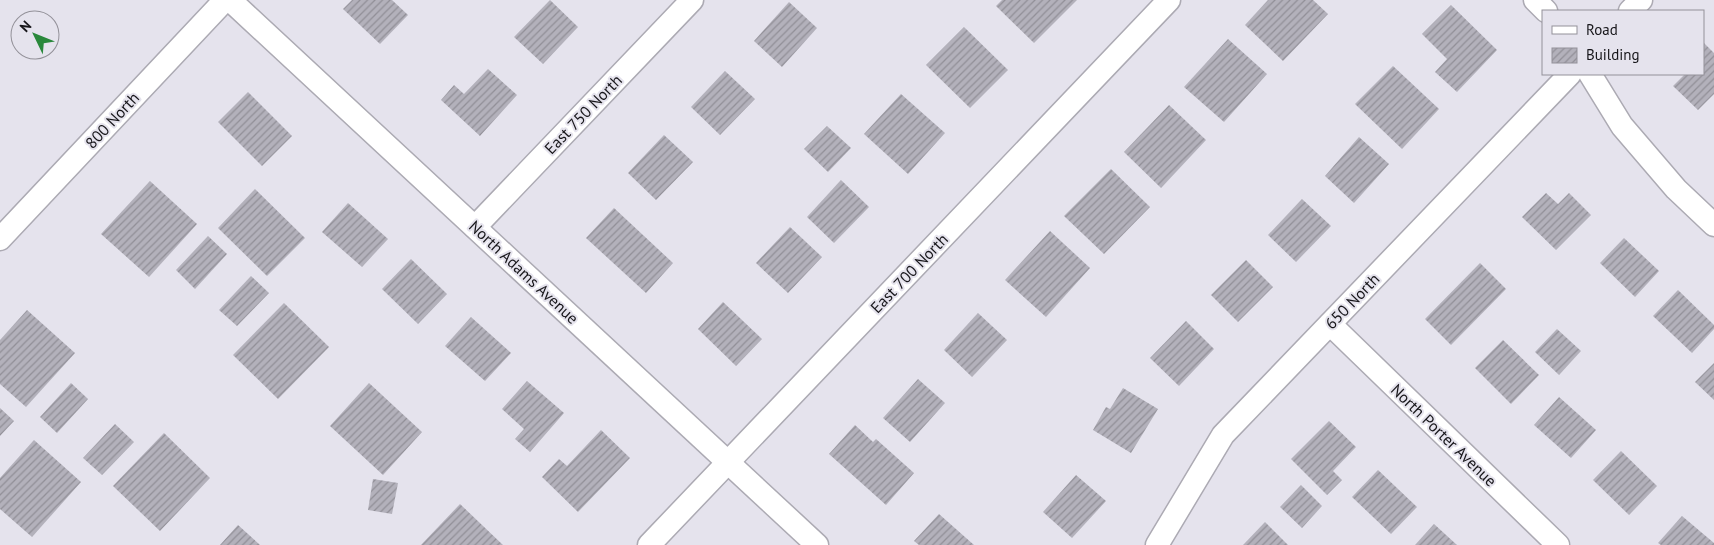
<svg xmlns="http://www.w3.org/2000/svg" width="1714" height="545" viewBox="0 0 1714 545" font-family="'PT Sans',sans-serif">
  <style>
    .building { fill: url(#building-hatch) }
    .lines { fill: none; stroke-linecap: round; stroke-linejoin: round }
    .street-casing { stroke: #acaab3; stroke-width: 25 }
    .street { stroke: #fff; stroke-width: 22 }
    .labels { text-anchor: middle; stroke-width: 4; stroke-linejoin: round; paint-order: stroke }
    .street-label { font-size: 16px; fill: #17161a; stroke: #e5e3ed }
  </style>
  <defs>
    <pattern id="building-hatch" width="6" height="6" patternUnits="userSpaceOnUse" patternTransform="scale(1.25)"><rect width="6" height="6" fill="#b3b1bb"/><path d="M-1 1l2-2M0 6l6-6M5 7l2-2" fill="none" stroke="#918f97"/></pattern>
  </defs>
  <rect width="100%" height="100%" fill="#e5e3ed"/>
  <!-- building -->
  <g class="building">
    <path d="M 352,0 L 392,0 L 408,15 L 380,44 L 343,9 Z"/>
    <path d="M 550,0 L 578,27 L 543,64 L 514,37 Z"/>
    <path d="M 1002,0 L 1077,0 L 1034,43 L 996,6 Z"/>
    <path d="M 1268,0 L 1313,0 L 1328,14 L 1283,61 L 1245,25 Z"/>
    <path d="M 789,2 L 817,28 L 782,67 L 754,41 Z"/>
    <path d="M 1451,5 L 1497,50 L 1457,92 L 1435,72 L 1447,59 L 1422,34 Z"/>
    <path d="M 964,27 L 1008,70 L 970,108 L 926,65 Z"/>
    <path d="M 1228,39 L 1267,74 L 1224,122 L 1184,87 Z"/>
    <path d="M 1703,42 L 1714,53 L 1714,94 L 1698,110 L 1673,86 L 1685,74 L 1703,74 Z"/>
    <path d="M 1393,66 L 1439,109 L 1402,149 L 1355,104 Z"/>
    <path d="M 488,69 L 517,95 L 480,136 L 441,100 L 454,85 L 464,94 Z"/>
    <path d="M 725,71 L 755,99 L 720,135 L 691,107 Z"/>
    <path d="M 248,92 L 292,136 L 262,166 L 218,122 Z"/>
    <path d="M 901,94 L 945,133 L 908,174 L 864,134 Z"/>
    <path d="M 1169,105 L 1206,140 L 1161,188 L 1124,152 Z"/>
    <path d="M 827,126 L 851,148 L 828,172 L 804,149 Z"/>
    <path d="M 664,135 L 693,162 L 656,200 L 628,173 Z"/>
    <path d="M 1359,137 L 1389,164 L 1354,203 L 1325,176 Z"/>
    <path d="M 1111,169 L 1150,207 L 1104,254 L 1064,216 Z"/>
    <path d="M 841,180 L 869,207 L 834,243 L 807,217 Z"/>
    <path d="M 150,181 L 197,224 L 149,277 L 101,234 Z"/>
    <path d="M 255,189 L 305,238 L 267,276 L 218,228 Z"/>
    <path d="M 1546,193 L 1558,204 L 1569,193 L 1591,215 L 1556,250 L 1522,217 Z"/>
    <path d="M 1302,199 L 1331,226 L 1296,262 L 1268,235 Z"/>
    <path d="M 348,203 L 388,239 L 362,267 L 322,232 Z"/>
    <path d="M 614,208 L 673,263 L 646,293 L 586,238 Z"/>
    <path d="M 790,227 L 822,257 L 788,293 L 756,263 Z"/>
    <path d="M 1050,231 L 1090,268 L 1046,317 L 1005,280 Z"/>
    <path d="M 208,236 L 227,254 L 195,289 L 176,270 Z"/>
    <path d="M 1624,238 L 1659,271 L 1635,297 L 1600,263 Z"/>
    <path d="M 411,259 L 447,294 L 418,324 L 382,289 Z"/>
    <path d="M 1246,260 L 1273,287 L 1238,322 L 1211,295 Z"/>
    <path d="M 1480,263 L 1506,289 L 1451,345 L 1425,319 Z"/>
    <path d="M 251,276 L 269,293 L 237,326 L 219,310 Z"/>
    <path d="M 1678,290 L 1714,325 L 1714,329 L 1692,353 L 1653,316 Z"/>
    <path d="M 723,302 L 762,339 L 736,366 L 698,329 Z"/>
    <path d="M 284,303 L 329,347 L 278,399 L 233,355 Z"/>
    <path d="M 27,310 L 75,353 L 26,407 L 0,384 L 0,340 Z"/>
    <path d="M 978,313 L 1007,340 L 972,377 L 944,350 Z"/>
    <path d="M 471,317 L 511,353 L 485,381 L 445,346 Z"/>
    <path d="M 1186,321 L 1214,349 L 1179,386 L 1150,358 Z"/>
    <path d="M 1557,329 L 1581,351 L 1559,375 L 1535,352 Z"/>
    <path d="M 1503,340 L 1539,375 L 1511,404 L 1475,368 Z"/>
    <path d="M 1714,363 L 1714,400 L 1695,382 Z"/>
    <path d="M 918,379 L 945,403 L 910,442 L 883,418 Z"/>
    <path d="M 527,381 L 564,413 L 530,452 L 515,439 L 524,429 L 502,409 Z"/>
    <path d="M 71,383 L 88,399 L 57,433 L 40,417 Z"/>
    <path d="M 369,383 L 422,432 L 383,475 L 330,426 Z"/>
    <path d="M 1123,388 L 1158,409 L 1131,453 L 1093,430 L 1106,407 L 1110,409 Z"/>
    <path d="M 1559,397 L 1596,430 L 1571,458 L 1534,425 Z"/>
    <path d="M 0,408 L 14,421 L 0,436 Z"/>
    <path d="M 1329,421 L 1356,447 L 1333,471 L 1342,480 L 1327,495 L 1291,459 Z"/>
    <path d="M 115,424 L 134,442 L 102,475 L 83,458 Z"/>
    <path d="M 855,425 L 873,442 L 876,439 L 914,473 L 886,505 L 829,454 Z"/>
    <path d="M 601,430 L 630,458 L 578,512 L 542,477 L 559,459 L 567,466 Z"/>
    <path d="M 164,433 L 210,478 L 160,531 L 113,486 Z"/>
    <path d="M 34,440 L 81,482 L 32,537 L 0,509 L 0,478 Z"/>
    <path d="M 1621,451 L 1657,486 L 1629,515 L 1593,480 Z"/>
    <path d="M 1378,470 L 1417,507 L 1391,534 L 1352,497 Z"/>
    <path d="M 1076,475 L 1106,501 L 1072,538 L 1043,512 Z"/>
    <path d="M 373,479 L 398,483 L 392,514 L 368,510 Z"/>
    <path d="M 1301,485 L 1322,506 L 1302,528 L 1280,507 Z"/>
    <path d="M 460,504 L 503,545 L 421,545 Z"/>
    <path d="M 939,514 L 974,545 L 919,545 L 914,541 Z"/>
    <path d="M 1682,516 L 1714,543 L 1714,545 L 1661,545 L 1658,543 Z"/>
    <path d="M 1265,522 L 1288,545 L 1243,545 Z"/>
    <path d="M 1434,524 L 1457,545 L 1415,545 Z"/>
    <path d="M 238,525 L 260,545 L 220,545 Z"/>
  </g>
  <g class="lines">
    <defs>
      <g id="street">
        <path d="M 230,0 L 817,545"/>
        <path d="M 1535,0 L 1546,11"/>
        <path d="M 1630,11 L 1641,0"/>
        <path d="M 1590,74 L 1622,126 L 1676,189 L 1714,225"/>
        <path d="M 475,227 L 692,0"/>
        <path d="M 0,239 L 225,0"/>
        <path d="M 1330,324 L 1558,545"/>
        <path d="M 649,545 L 1169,0"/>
        <path d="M 1157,545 L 1223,435 L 1570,74"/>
      </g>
    </defs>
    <!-- street casing -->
    <use href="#street" class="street-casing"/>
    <!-- street -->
    <use href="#street" class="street"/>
  </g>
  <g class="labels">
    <!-- street labels -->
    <g class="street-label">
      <text transform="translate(583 114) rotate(-46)" y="6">East 750 North</text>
      <text transform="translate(112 120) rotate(-47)" y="6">800 North</text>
      <text transform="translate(524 272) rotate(43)" y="6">North Adams Avenue</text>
      <text transform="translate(909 273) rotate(-46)" y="6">East 700 North</text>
      <text transform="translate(1352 301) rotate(-46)" y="6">650 North</text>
      <text transform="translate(1444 435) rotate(44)" y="6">North Porter Avenue</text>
    </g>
  </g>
  <!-- legend -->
  <rect x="1542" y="10" width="162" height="65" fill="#e5e3ed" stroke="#939199"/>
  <rect x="1552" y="26" width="25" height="8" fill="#ffffff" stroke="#939199"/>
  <text x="1586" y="35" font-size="15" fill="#17161a">Road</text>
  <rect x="1552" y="48" width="25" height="15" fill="url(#building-hatch)" stroke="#939199"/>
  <text x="1586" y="60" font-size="15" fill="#17161a">Building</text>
  <!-- north arrow -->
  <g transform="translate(35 35) rotate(313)"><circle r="24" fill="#e5e3ed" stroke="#939199"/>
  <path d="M0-4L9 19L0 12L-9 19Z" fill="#29883b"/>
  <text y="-8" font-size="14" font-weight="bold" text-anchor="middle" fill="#17161a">N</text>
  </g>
</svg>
